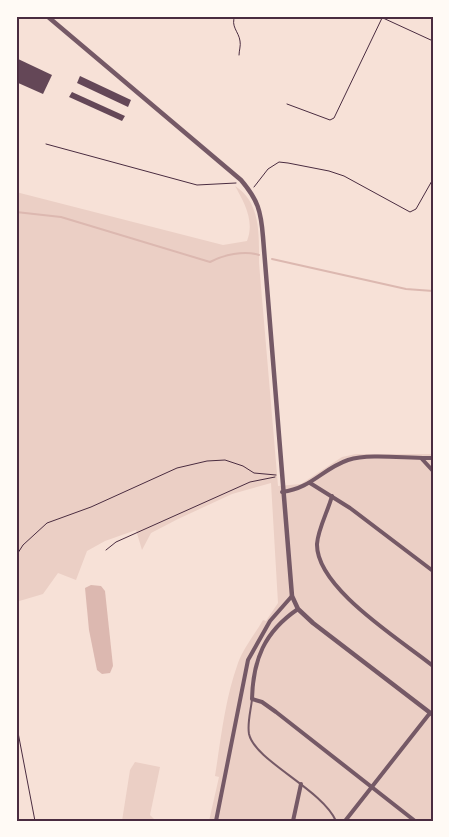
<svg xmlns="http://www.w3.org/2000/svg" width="449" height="837" viewBox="0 0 449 837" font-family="Commissioner,sans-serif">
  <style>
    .green { fill: #ebcfc5 }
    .water { fill: #dcb8b0 }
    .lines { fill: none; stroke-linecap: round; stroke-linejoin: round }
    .stream { stroke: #dcb8b0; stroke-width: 2 }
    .building { fill: #644757 }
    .path { stroke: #4a2c40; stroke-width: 1 }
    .service { stroke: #755966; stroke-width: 2 }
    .minor { stroke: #755966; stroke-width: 4 }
    .tertiary { stroke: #755966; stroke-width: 4.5 }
    .neatline { fill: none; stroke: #4a2c40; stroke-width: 2 }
  </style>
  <rect width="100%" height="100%" fill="#f7e1d7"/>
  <!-- green -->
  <g class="green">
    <path d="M 235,186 C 261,202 259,236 259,263 L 278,486 L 301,484 L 342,457 L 356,454 L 433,454 L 433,821 L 209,821 L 219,777 L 215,776 C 221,738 225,699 238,663 C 244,647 255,634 263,620 L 266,621 L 278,603 L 271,483 L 232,494 L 178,519 L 151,533 L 142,550 L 136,530 L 105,541 L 87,551 L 76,580 L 58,573 L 43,594 L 16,602 L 16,192 L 223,245 L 247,241 C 255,221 244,202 235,186 Z"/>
    <path d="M 135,762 L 160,767 L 150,815 L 156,821 L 122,821 L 130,770 Z"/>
  </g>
  <!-- water -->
  <path class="water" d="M 91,585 L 101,586 L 105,591 L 113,666 L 110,673 L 102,674 L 97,670 L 89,630 L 85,588 Z"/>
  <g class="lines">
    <!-- stream -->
    <g class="stream">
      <path d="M 16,212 L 61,217 L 210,262 C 223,255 244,250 259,255"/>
      <path d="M 272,259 L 406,289 L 433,291"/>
    </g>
  </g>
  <!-- building -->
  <g class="building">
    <path d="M 16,58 L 52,75 L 43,94 L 16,82 Z"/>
    <path d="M 80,76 L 131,100 L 128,107 L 77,83 Z"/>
    <path d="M 72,92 L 125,116 L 122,121 L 69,97 Z"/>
  </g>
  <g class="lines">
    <!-- path -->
    <g class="path">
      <path d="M 235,16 C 230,26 239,32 240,41 C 241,45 239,51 239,55"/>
      <path d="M 383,18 L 433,41"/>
      <path d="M 287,104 L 330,120 L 334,118 L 383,16"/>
      <path d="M 46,144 L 197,185 L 236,183"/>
      <path d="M 254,187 L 268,169 L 279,162 L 288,163 L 329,171 L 344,176 L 410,212 L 416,209 L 433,179"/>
      <path d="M 106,550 L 116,542 L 250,482 L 275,477"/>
      <path d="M 16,556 L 23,545 L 47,523 L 91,507 L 177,468 L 207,461 L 225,460 L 243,466 L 254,473 L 276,475"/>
      <path d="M 16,722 L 35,821"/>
    </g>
    <!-- service -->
    <path class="service" d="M 252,699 C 251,710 247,723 249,734 C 255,761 322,789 336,821"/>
    <!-- minor -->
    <g class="minor">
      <path d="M 422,459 L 433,471"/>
      <path d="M 310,483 L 350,508 L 433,571"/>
      <path d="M 282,492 C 312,488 322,469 348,460 C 371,453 408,459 433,458"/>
      <path d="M 332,496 C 328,511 318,529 317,544 C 316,588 401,640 433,666"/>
      <path d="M 298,609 C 264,632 253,660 252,699 L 262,702 L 276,712 L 415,821"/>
      <path d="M 216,821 L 248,660 L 270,621 L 292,596"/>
      <path d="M 293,821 L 301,784"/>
      <path d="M 345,821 L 430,713"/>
    </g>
    <!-- tertiary -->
    <path class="tertiary" d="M 47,16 L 241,180 C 258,200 261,211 263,237 L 292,596 L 298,609 L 313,623 L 433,715"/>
  </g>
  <!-- border -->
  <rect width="449" height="837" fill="none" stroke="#fffaf5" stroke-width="35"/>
  <rect x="18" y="18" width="414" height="802" class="neatline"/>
</svg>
